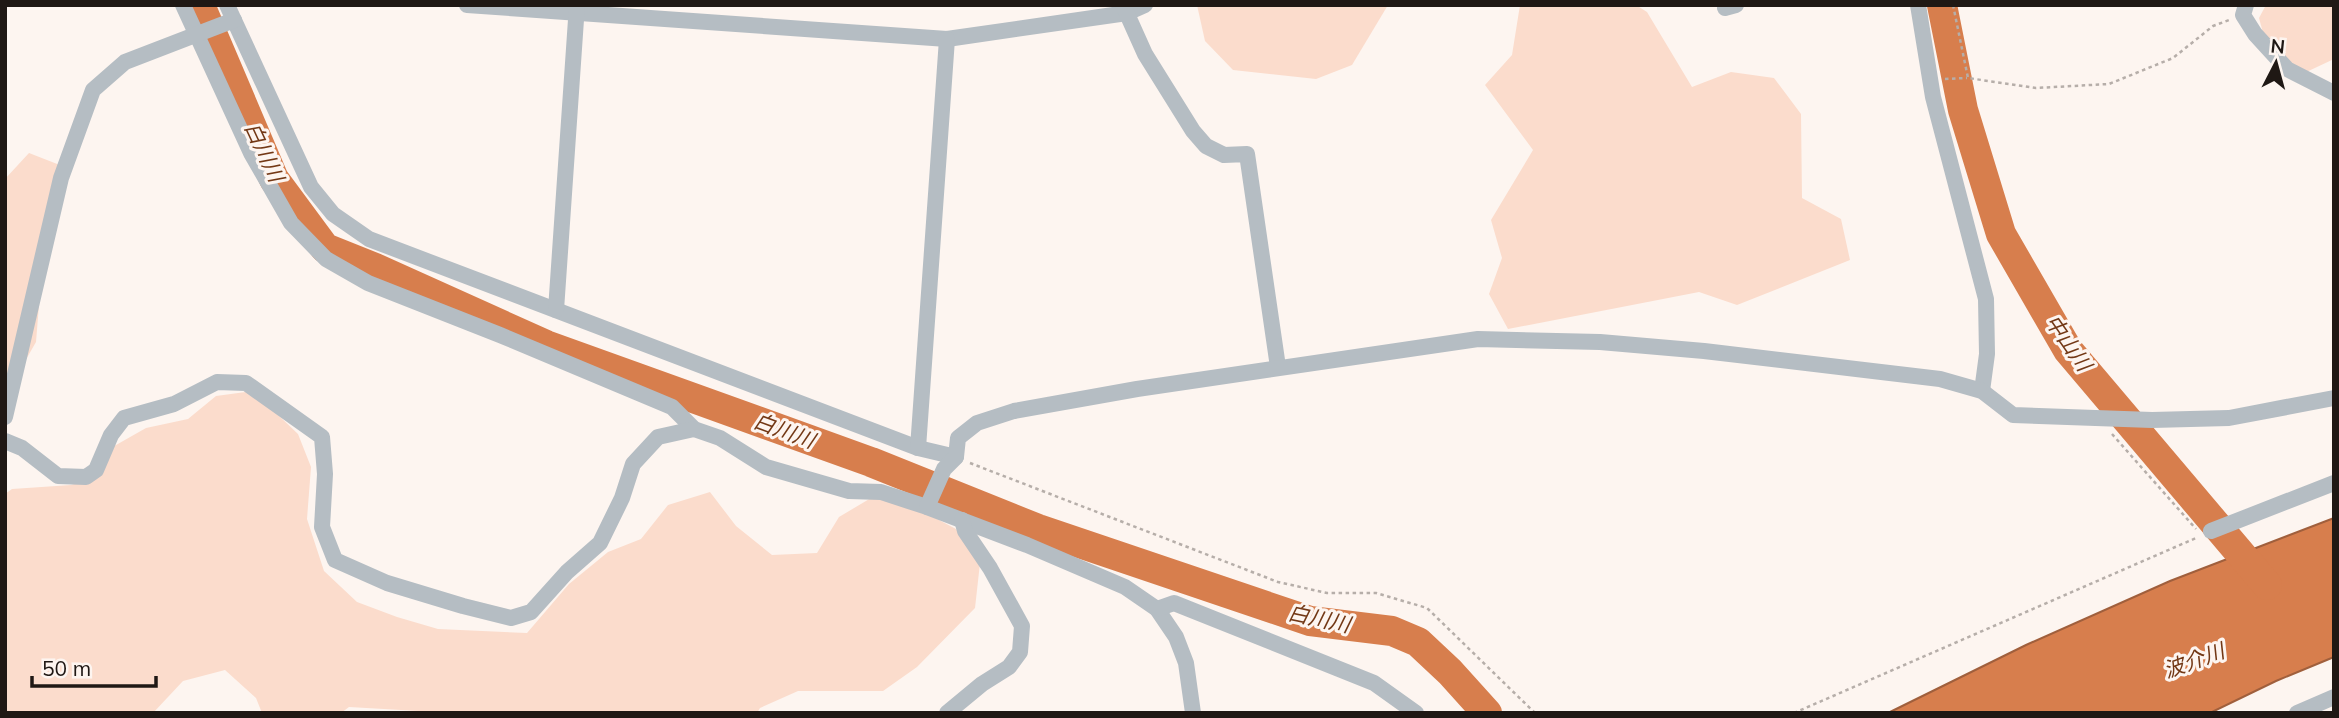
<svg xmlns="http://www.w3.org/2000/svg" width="2339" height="718" viewBox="0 0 2339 718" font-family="Mulish,'Noto Sans JP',sans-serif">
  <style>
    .green { fill: #fbdccc }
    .water { fill: #d77e4d; stroke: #a05f3c; stroke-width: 2 }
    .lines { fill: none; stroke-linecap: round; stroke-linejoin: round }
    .river { stroke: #d77e4d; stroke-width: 30 }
    .path { stroke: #b6aea9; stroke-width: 2.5; stroke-dasharray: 3.5 3.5; stroke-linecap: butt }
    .street { stroke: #b5bdc3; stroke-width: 16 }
    .labels { text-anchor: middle; stroke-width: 6; stroke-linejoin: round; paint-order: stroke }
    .water-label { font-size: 21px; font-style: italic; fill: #733815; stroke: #fdf5f0 }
  </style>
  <rect width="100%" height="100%" fill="#fdf5f0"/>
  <!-- green -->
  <g class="green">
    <path d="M 1197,5 L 1388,5 L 1352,65 L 1316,79 L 1233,70 L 1205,41 Z"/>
    <path d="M 1520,5 L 1636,5 L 1647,12 L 1692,87 L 1731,72 L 1774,78 L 1801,114 L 1802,198 L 1841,219 L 1850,260 L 1737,305 L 1699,292 L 1508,329 L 1489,294 L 1502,258 L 1491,220 L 1533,150 L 1485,85 L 1512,55 Z"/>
    <path d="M 2266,5 L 2334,5 L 2334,59 L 2300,75 L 2269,55 L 2259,18 Z"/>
    <path d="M 29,153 L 70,169 L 44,243 L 36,342 L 5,396 L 5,179 Z"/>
    <path d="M 253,391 L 298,434 L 311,467 L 307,519 L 324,571 L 357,602 L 397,617 L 438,629 L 527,633 L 569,584 L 608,552 L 641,539 L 668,505 L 710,492 L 736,526 L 772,555 L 817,553 L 839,517 L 876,495 L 922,511 L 956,529 L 980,563 L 975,608 L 917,667 L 883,691 L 798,691 L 760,708 L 757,713 L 453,713 L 349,707 L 341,713 L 262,713 L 256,698 L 225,670 L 183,681 L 153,713 L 5,713 L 5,494 L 12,489 L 71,485 L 97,477 L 109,449 L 146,428 L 188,419 L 216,396 Z"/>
  </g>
  <!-- water -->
  <path class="water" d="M 2334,518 L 2334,657 L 2276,681 L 2210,713 L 1888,713 L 2026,645 L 2170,581 Z"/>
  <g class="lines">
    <!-- river -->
    <g class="river">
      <path d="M 200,5 L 274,179 L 325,248 L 375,268 L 546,345 L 871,462 L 1038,529 L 1310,621 L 1392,631 L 1418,642 L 1450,672 L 1487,713"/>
      <path d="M 1942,5 L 1963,110 L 2001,234 L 2068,350 L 2267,585"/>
    </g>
    <!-- path -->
    <g class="path">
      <path d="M 1953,5 L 1968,78 L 2036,88 L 2109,84 L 2173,58 L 2213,26 L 2229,20"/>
      <path d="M 1945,79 L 1967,78"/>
      <path d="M 2112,434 L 2196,529"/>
      <path d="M 970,463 L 1278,582 L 1327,593 L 1376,593 L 1427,608 L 1535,713"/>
      <path d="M 1794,713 L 2196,538"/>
    </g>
    <!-- street -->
    <g class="street">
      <path d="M 183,5 L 251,153 L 291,223 L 326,259 L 368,283 L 500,335 L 672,407 L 694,429 L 720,438 L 766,467 L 849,491 L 881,492 L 927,507 L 1027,545 L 1125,587 L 1157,609 L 1176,637 L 1186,663 L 1193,713"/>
      <path d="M 227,5 L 311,187 L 333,214 L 369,239 L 918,448 L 956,457"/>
      <path d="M 467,5 L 947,39 L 1127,13 L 1145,5"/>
      <path d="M 1123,5 L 1145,54 L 1193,131 L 1206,146 L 1224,155 L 1247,154 L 1278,367"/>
      <path d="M 1918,5 L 1933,97 L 1986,299 L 1987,354 L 1982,391"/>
      <path d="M 2246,5 L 2243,15 L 2255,34 L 2287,69 L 2334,93"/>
      <path d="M 1725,8 L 1736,5"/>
      <path d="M 556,310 L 577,5"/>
      <path d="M 5,417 L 61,178 L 93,90 L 125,62 L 234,20"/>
      <path d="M 5,441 L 22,448 L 58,476 L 86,477 L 96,470 L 111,435 L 124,418 L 174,404 L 217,382 L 246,383 L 322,437 L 325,474 L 322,527 L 335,560 L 387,583 L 463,606 L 511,618 L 531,612 L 567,572 L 600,543 L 622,498 L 633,464 L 658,437 L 694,429"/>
      <path d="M 918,448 L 947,39"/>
      <path d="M 927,507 L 944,469 L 956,457 L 958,438 L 977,423 L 1014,411 L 1137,389 L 1478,339 L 1600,342 L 1704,351 L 1940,379 L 1982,391 L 2013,415 L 2152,420 L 2229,418 L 2334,398"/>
      <path d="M 2211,531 L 2334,483"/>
      <path d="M 1157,609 L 1174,603 L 1374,683 L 1416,713"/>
      <path d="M 947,713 L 982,684 L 1009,667 L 1020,652 L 1022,626 L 990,568 L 965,531 L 962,520"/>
      <path d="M 2297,713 L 2334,697"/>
    </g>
  </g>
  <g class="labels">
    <!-- water labels -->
    <g class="water-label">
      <text transform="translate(264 152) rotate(65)" y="7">白川川</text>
      <text transform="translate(2068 343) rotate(55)" y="7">中山川</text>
      <text transform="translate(784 431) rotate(20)" y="7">白川川</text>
      <text transform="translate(1319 619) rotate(12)" y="7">白川川</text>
      <text transform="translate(2194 661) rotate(-20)" y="7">波介川</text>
    </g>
  </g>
  <!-- border -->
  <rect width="2339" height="718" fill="none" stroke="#1f1814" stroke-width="14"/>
  <!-- north arrow -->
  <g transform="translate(2276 63) rotate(6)" stroke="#fdf5f0" stroke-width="5" paint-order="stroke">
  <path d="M0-5L12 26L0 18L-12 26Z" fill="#1f1814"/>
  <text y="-10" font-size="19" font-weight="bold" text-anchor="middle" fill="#1f1814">N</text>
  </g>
  <!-- scale -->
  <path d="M32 676v10h124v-10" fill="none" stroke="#1f1814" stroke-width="3.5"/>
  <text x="42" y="676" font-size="21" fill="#1f1814" stroke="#fdf5f0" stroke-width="5" paint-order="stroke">50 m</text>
</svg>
